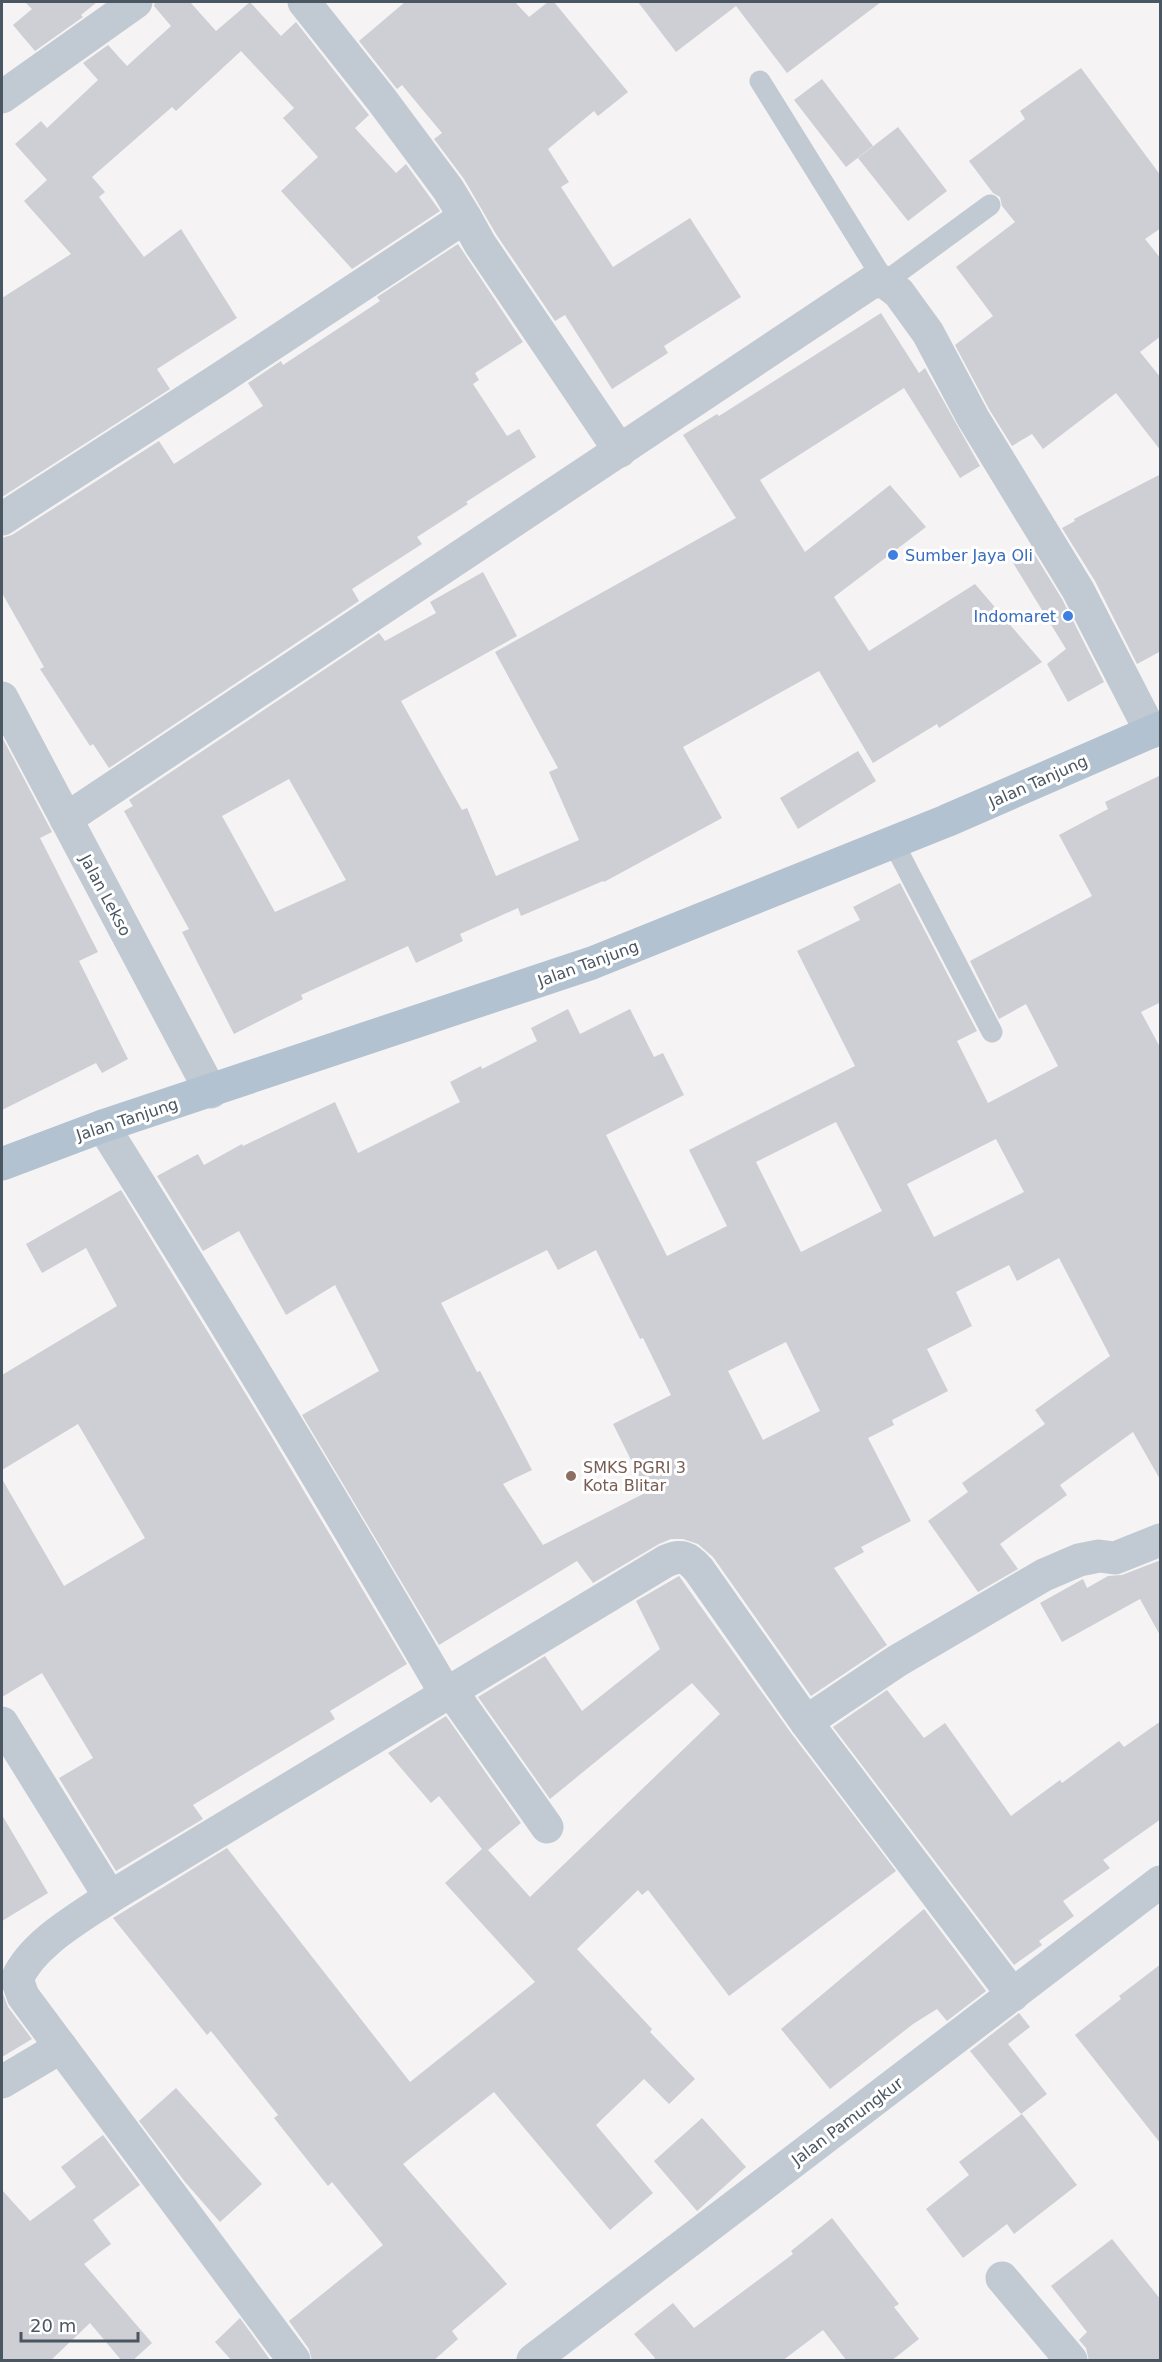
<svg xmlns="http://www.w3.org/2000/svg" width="1162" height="2362" viewBox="0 0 1162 2362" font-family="'DejaVu Sans',sans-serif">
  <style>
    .building { fill: #cdcfd5; fill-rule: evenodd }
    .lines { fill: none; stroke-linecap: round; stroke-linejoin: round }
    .service { stroke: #c1cad2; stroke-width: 21 }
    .minor { stroke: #c1cad2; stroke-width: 33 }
    .primary { stroke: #b3c2d1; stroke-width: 33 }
    .shop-dot { fill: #3f7fe0; stroke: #fff; stroke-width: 2 }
    .education-dot { fill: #8d6e63; stroke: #fff; stroke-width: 2 }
    .labels { text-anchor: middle; stroke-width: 6; stroke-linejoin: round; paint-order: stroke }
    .shop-label { font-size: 16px; fill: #366cbe; stroke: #fff; text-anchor: start }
    .street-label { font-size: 16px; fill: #4a5661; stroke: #fff }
    .education-label { font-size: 16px; fill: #785e54; stroke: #fff; text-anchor: start }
  </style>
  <rect width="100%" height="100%" fill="#f5f3f3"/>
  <!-- building -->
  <g class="building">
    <path d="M 25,2 L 97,2 L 81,15 L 83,17 L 35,51 L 13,25 L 32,9 Z"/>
    <path d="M 155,2 L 190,2 L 216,31 L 250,2 L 281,36 L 296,22 L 369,115 L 355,128 L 396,173 L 406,164 L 440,211 L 352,269 L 281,191 L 318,157 L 283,118 L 294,108 L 241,51 L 176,111 L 172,107 L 92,177 L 105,192 L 99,197 L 144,257 L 181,229 L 237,318 L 157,369 L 170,389 L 2,497 L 2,298 L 71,254 L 24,201 L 47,180 L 15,144 L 41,121 L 47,128 L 98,80 L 83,63 L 108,45 L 127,66 L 171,26 L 154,6 Z"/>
    <path d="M 405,2 L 515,2 L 529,17 L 548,2 L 554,2 L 628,92 L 598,116 L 594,111 L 548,149 L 569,182 L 561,187 L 613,267 L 690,218 L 741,297 L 664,346 L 668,353 L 612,389 L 565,315 L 555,321 L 496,234 L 464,179 L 434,139 L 442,133 L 402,85 L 397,89 L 359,41 Z"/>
    <path d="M 638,2 L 881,2 L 787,73 L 736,6 L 676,52 Z"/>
    <path d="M 1081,68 L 1161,176 L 1161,228 L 1145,239 L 1161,259 L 1161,336 L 1140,352 L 1161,378 L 1161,451 L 1116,393 L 1043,449 L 1032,434 L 1012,446 L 989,409 L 955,345 L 993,316 L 956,267 L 1015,222 L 1002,206 L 1000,197 L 993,193 L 969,161 L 1025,119 L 1020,111 Z"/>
    <path d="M 822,79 L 873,146 L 846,167 L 794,100 Z"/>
    <path d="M 898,127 L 947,191 L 908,221 L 858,158 Z"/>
    <path d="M 458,244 L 523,342 L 475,373 L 479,380 L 473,384 L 507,436 L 519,429 L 536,457 L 466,502 L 468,504 L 417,537 L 422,544 L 352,589 L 359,601 L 109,768 L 93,744 L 90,746 L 40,669 L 44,667 L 2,593 L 2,538 L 12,535 L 159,441 L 174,464 L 263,406 L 248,383 L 281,361 L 283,365 L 380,301 L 377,297 Z"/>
    <path d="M 881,313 L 919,373 L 925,368 L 980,466 L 960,478 L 904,388 L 760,480 L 805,552 L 890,485 L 926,527 L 834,597 L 869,651 L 975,584 L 1042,662 L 939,728 L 937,724 L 873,763 L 819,671 L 683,747 L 722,818 L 604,882 L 603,881 L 521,916 L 518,908 L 460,934 L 463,941 L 416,963 L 408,946 L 301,995 L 303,999 L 234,1034 L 182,932 L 189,929 L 124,811 L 133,806 L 129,800 L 379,633 L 385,641 L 436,613 L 430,602 L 483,572 L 517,636 L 401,701 L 462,810 L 467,808 L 496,876 L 579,840 L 549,772 L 558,768 L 495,652 L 736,518 L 683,435 L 717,414 L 719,416 ZM 289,779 L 346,880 L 275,912 L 222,816 Z"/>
    <path d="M 1161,474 L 1161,651 L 1137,664 L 1095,581 L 1062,528 L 1075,521 L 1074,519 Z"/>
    <path d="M 1030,547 L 1062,599 L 1104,682 L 1068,702 L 1047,664 L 1066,649 L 1010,558 Z"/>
    <path d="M 2,737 L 52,832 L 40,838 L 98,952 L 79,961 L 128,1059 L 102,1073 L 96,1063 L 2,1110 Z"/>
    <path d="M 858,751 L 876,781 L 798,829 L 780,798 Z"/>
    <path d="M 1161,775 L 1161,1002 L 1141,1012 L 1161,1049 L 1161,1481 L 1133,1432 L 1060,1485 L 1067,1495 L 1000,1544 L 1018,1569 L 978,1592 L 928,1521 L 968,1492 L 962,1483 L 1045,1424 L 1035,1410 L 1110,1356 L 1059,1258 L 1017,1281 L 1009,1265 L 956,1292 L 972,1326 L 927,1349 L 948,1391 L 892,1420 L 894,1425 L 868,1438 L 911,1521 L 861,1547 L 864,1552 L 834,1568 L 887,1645 L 811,1696 L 713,1557 L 698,1544 L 683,1539 L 671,1539 L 659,1544 L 593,1583 L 577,1561 L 439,1645 L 302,1415 L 379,1371 L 335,1285 L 286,1315 L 239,1231 L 203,1251 L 157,1176 L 198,1154 L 204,1165 L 242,1144 L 243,1146 L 335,1102 L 358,1153 L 460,1102 L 450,1082 L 481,1066 L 482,1069 L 537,1041 L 531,1028 L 568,1009 L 580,1034 L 630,1009 L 654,1057 L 663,1053 L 684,1095 L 606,1135 L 667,1256 L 727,1226 L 689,1150 L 855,1066 L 797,951 L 860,920 L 853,907 L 900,883 L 977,1031 L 957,1041 L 988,1103 L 1058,1066 L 1026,1004 L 999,1019 L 970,961 L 1092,896 L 1059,835 L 1108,809 L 1105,802 ZM 836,1122 L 882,1211 L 801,1252 L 756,1162 ZM 996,1139 L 1024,1192 L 934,1237 L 907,1184 ZM 547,1250 L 558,1270 L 596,1250 L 640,1339 L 643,1338 L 671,1395 L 613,1424 L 647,1492 L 543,1545 L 503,1484 L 532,1470 L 480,1371 L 477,1372 L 441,1303 ZM 786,1342 L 820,1411 L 763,1440 L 728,1371 Z"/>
    <path d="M 121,1190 L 261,1419 L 407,1664 L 330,1711 L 335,1719 L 193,1805 L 203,1819 L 116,1871 L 59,1778 L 93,1758 L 42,1673 L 2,1697 L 2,1479 L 64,1586 L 145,1538 L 78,1424 L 2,1470 L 2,1375 L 117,1306 L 86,1248 L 42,1273 L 26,1244 Z"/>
    <path d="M 1161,1560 L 1161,1637 L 1140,1599 L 1062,1642 L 1040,1603 L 1083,1579 L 1087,1588 L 1108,1576 L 1122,1575 Z"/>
    <path d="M 679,1576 L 791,1733 L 896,1871 L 729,1996 L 648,1890 L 642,1895 L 638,1890 L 577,1949 L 652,2029 L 650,2032 L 695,2079 L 669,2104 L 644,2079 L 596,2125 L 653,2193 L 610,2230 L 494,2092 L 403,2164 L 507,2284 L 452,2331 L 458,2339 L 433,2361 L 312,2361 L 309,2349 L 289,2321 L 383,2245 L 332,2182 L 328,2186 L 274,2118 L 278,2115 L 211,2031 L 207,2035 L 113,1918 L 227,1848 L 410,2082 L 535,1982 L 445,1883 L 482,1849 L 439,1796 L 431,1803 L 388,1753 L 446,1716 L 521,1823 L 488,1850 L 530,1897 L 720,1714 L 692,1683 L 550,1799 L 478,1697 L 545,1656 L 582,1711 L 660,1649 L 636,1601 Z"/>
    <path d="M 887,1690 L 924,1738 L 945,1723 L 1011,1816 L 1060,1780 L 1062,1783 L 1119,1741 L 1124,1747 L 1161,1721 L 1161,1819 L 1103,1860 L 1110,1868 L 1063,1901 L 1074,1916 L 1039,1941 L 1042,1945 L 1014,1965 L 833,1727 Z"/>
    <path d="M 2,1815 L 48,1893 L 2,1921 Z"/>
    <path d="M 924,1909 L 986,1991 L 947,2021 L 937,2009 L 913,2024 L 830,2089 L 781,2029 Z"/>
    <path d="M 1161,1964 L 1161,2144 L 1075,2035 L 1121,1999 L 1119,1996 Z"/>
    <path d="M 2,1991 L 8,2007 L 32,2039 L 2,2057 Z"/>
    <path d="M 1019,2013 L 1030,2027 L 1008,2044 L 1047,2094 L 1021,2114 L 970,2051 Z"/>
    <path d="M 176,2088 L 262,2184 L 220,2222 L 185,2182 L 139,2121 Z"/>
    <path d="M 1022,2114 L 1077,2185 L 1014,2234 L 1007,2224 L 963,2258 L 926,2209 L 969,2175 L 959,2162 Z"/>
    <path d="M 702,2118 L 746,2167 L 697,2211 L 654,2161 Z"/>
    <path d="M 103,2135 L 140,2185 L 93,2220 L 111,2244 L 84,2264 L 152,2343 L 132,2361 L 122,2361 L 90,2323 L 50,2361 L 2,2361 L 2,2190 L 30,2221 L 76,2187 L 61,2167 Z"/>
    <path d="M 832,2218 L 899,2304 L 894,2307 L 919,2339 L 891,2361 L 847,2361 L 823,2330 L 782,2361 L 651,2361 L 655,2358 L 634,2334 L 673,2303 L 694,2328 L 793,2254 L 791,2251 Z"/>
    <path d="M 1112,2239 L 1161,2300 L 1161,2361 L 1089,2361 L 1086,2348 L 1079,2340 L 1087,2332 L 1051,2286 Z"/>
    <path d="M 240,2318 L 271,2361 L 232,2361 L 215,2342 Z"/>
  </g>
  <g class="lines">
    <!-- service -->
    <g class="service">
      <path d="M 760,81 L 885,282 L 990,205"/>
      <path d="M 893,842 L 992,1032"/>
    </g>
    <!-- minor -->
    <g class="minor">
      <path d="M 304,2 L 381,99 L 448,189 L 465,217"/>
      <path d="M 2,97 L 136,2"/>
      <path d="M 2,519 L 215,382 L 465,217 L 480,244 L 620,451"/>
      <path d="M 2,698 L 211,1092"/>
      <path d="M 66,819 L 872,282 L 885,282 L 899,293 L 928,333 L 973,418 L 1078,590 L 1151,732"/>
      <path d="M 103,1126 C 221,1314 335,1503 446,1694"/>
      <path d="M 451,1691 L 547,1827"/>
      <path d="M 806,1722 L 897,1661 L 1044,1575 L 1079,1560 L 1099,1556 L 1115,1558 L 1160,1540"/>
      <path d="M 2,1723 L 110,1897"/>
      <path d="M 2,2082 L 61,2047"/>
      <path d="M 1002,2278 L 1071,2360"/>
      <path d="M 294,2360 L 23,1996 L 17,1979 C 32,1944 79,1918 110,1897 L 666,1561 C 681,1554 688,1557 699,1570 L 806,1722 L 1013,1995"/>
      <path d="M 533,2360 L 1160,1882"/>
    </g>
    <!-- primary -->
    <path class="primary" d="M 2,1164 L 103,1126 L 592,963 L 946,821 L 1160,728"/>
  </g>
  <!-- markers -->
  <g class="shop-dot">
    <circle cx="893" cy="555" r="6"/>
    <circle cx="1068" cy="616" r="6"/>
  </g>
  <circle class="education-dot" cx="571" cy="1476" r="6"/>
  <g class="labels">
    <!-- shop labels -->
    <g class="shop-label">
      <text x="905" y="561">Sumber Jaya Oli</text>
      <text x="1056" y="622" text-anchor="end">Indomaret</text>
    </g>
    <!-- street labels -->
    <g class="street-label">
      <text transform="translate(1038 781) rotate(-24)" y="6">Jalan Tanjung</text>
      <text transform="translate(106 895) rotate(62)" y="6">Jalan Lekso</text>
      <text transform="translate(588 963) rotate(-20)" y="6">Jalan Tanjung</text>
      <text transform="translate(127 1119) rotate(-18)" y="6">Jalan Tanjung</text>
      <text transform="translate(847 2121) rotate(-37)" y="6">Jalan Pamungkur</text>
    </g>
    <!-- education labels -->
    <g class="education-label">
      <text x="583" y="1473">SMKS PGRI 3<tspan x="583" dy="18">Kota Blitar</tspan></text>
    </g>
  </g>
  <!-- border -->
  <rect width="1162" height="2362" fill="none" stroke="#4a5661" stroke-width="6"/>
  <!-- scale -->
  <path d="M21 2332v9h117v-9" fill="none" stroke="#4a5661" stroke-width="3"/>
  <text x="30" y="2332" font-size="18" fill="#4a5661" stroke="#ffffff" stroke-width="4.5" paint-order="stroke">20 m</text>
</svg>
